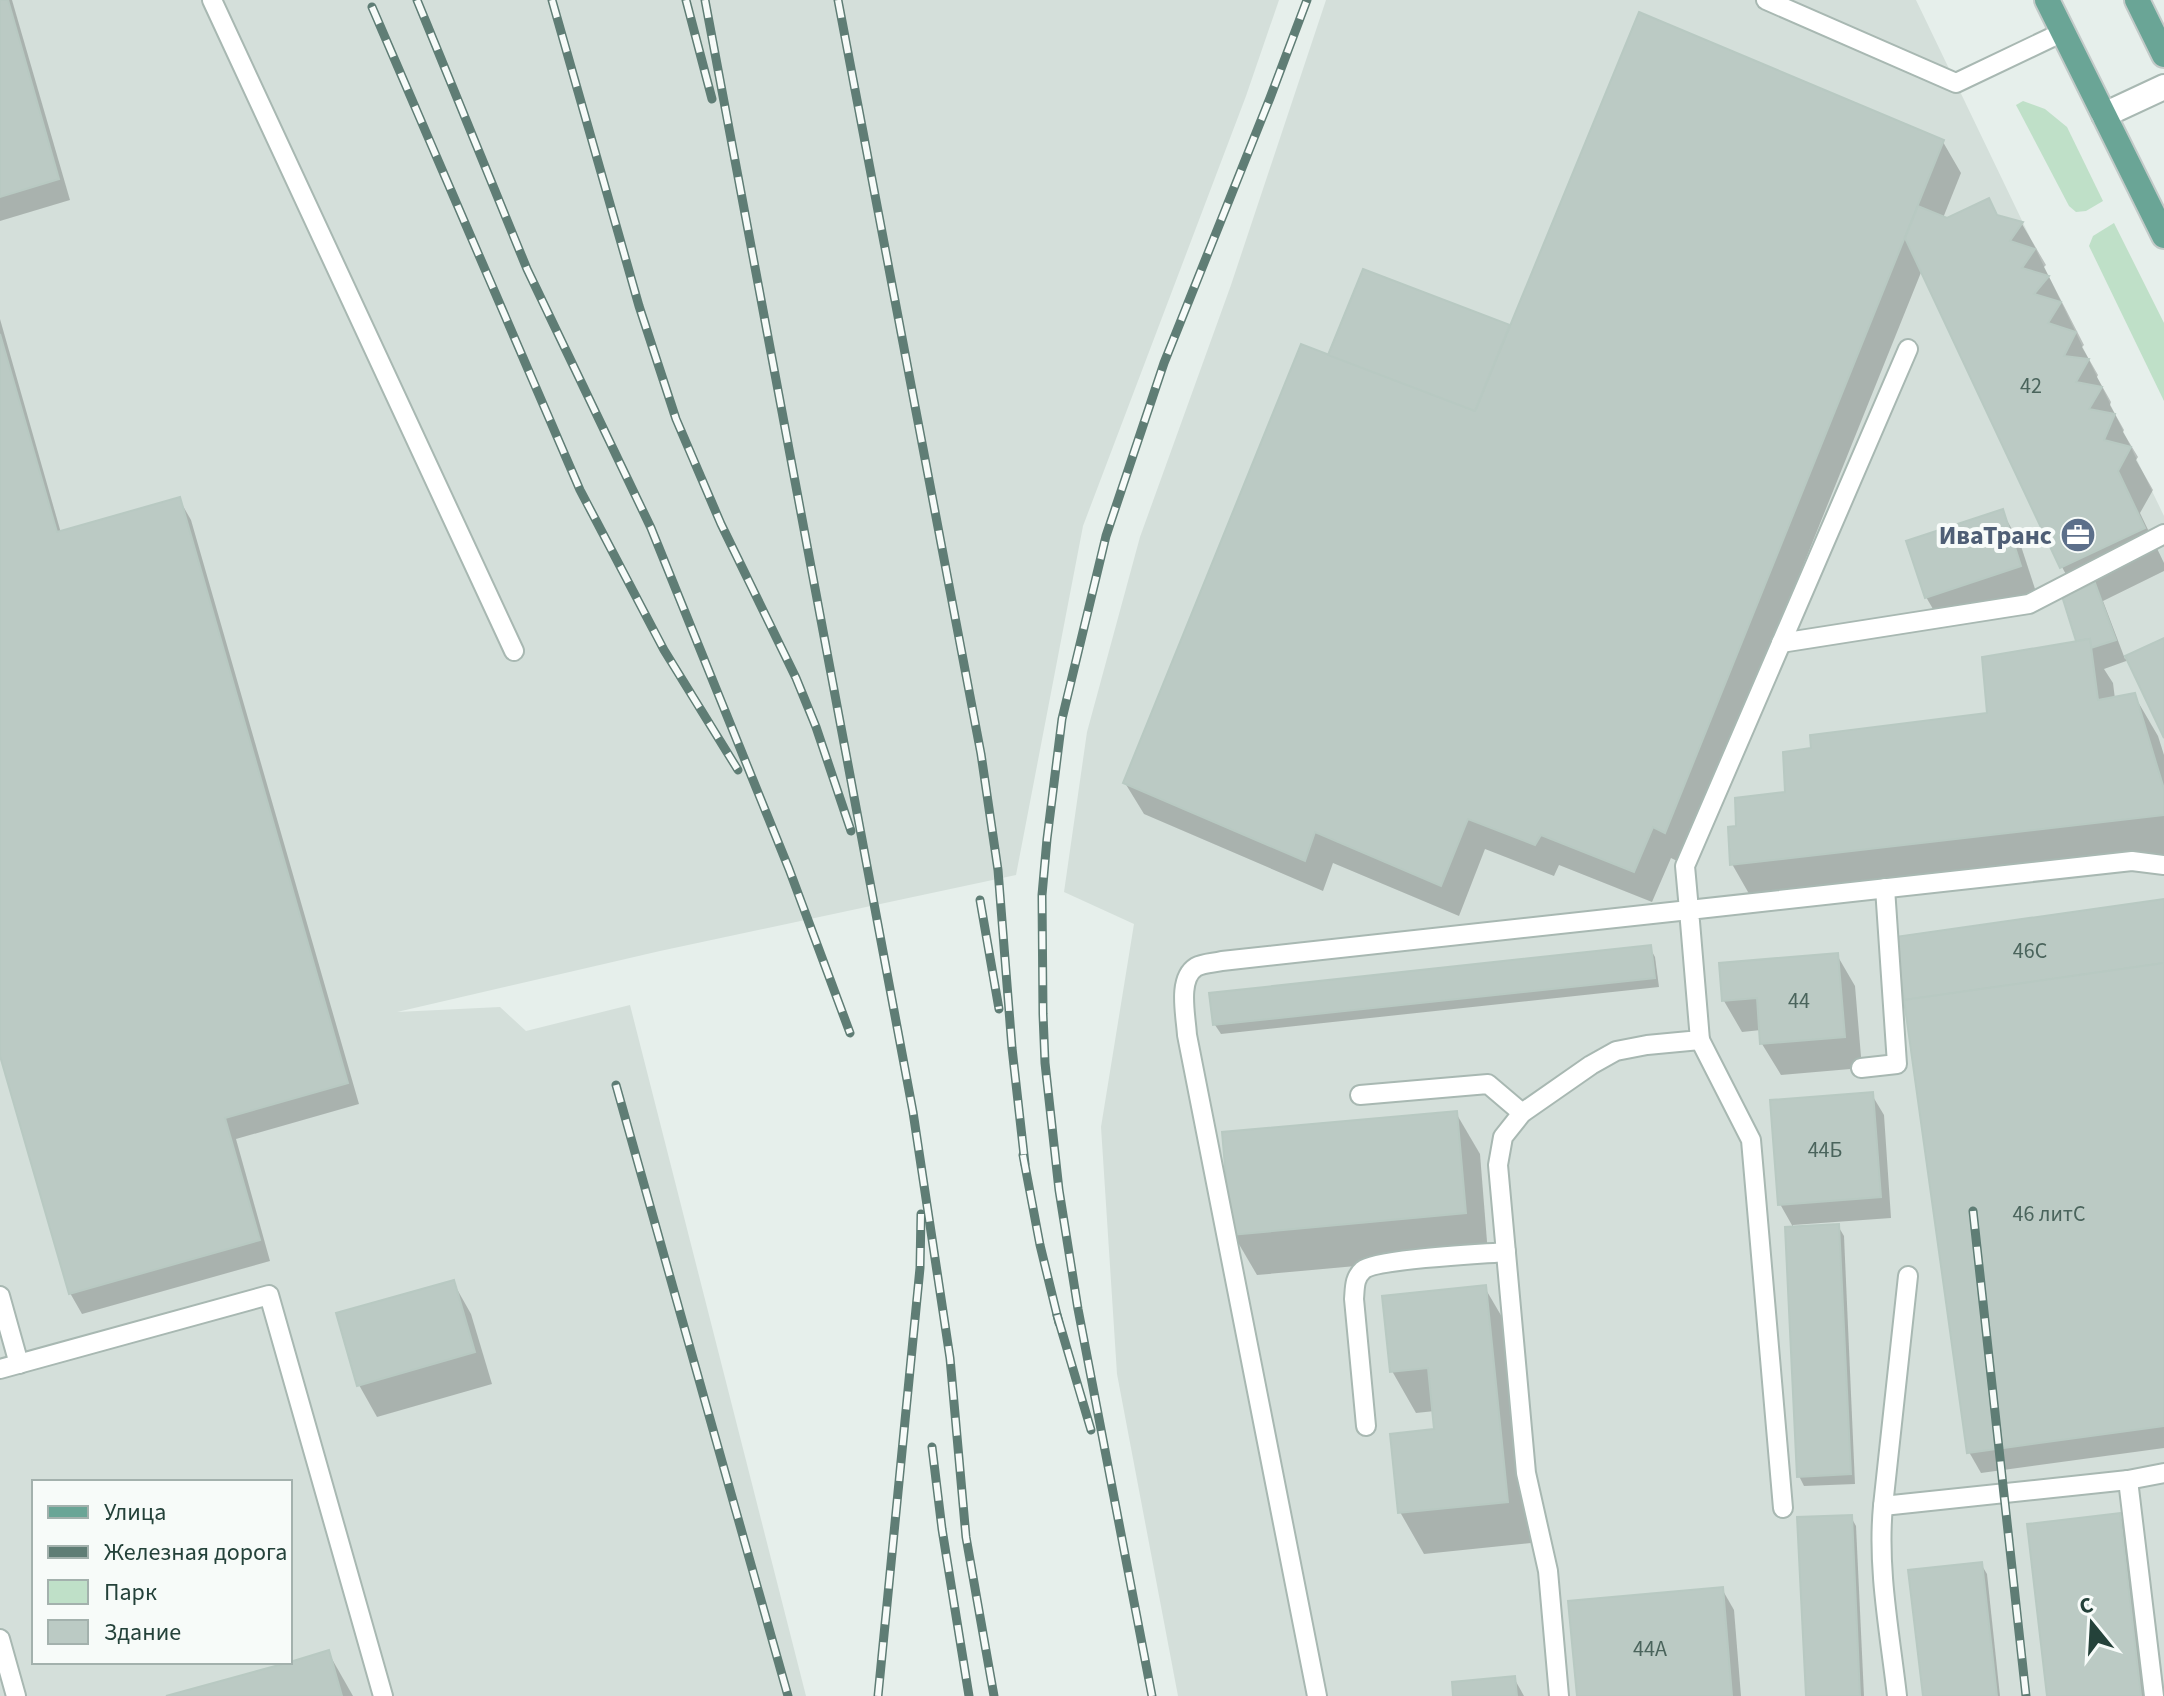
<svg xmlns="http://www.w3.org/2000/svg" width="2164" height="1696" viewBox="0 0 2164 1696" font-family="'Source Sans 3',sans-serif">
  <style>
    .built { fill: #d4dfda; fill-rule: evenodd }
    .green { fill: #bfe0c8 }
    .shadow { fill: #0003 }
    .building { fill: #bbcac4; stroke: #b8c9c2; stroke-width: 2 }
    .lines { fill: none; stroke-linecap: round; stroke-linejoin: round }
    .lane-casing { stroke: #a8b8b2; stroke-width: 22 }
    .street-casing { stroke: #a8b8b2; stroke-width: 28 }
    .primary-casing { stroke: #c2cac8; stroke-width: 28 }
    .lane { stroke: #fff; stroke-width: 18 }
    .street { stroke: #fff; stroke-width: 24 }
    .primary { stroke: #6aa596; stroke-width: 24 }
    .rail-casing { stroke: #5f7d75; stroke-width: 9 }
    .rail { stroke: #f7fbf9; stroke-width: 6; stroke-dasharray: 18; stroke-linecap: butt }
    .labels { text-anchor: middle; stroke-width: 8; stroke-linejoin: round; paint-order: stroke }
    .number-label { font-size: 22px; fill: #4a645c }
    .service-label { font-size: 26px; font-weight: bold; fill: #4e5e75; stroke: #f7fbf9; text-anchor: end }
  </style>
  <rect width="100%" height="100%" fill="#e6efeb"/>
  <!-- built -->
  <g class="built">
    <path d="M 0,0 L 1279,0 L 1246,96 L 1083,526 L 1016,875 L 660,951 L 397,1012 L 500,1007 L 526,1031 L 630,1005 L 806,1696 L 0,1696 ZM 34,1482 L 290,1482 L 290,1662 L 34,1662 Z"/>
    <path d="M 1326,0 L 1916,0 L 2164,516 L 2164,1696 L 1178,1696 L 1117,1374 L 1101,1127 L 1134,924 L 1064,892 L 1087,732 L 1140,537 L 1231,285 Z"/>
  </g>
  <!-- green -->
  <g class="green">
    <path d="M 2023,101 L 2045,109 L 2067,127 L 2103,201 L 2086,211 L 2076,212 L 2069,206 L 2016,105 Z"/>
    <path d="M 2114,223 L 2164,323 L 2164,401 L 2089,246 L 2093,236 Z"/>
  </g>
  <!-- shadow -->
  <g class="shadow">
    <path d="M 0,0 L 12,0 L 70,200 L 0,221 Z"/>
    <path d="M 1943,142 L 1961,173 L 1943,218 L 1998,218 L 2022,224 L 2046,265 L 2044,267 L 2084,345 L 2082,347 L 2098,375 L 2097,377 L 2111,402 L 2110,405 L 2124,430 L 2123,432 L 2138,457 L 2136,460 L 2153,490 L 2140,513 L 2164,563 L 2164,571 L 2103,601 L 2125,659 L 2164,640 L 2164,734 L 2129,660 L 2104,669 L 2113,683 L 2115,699 L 2134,695 L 2158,736 L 2164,755 L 2164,859 L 1756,906 L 1732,864 L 1738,828 L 1787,793 L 1989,714 L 2079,643 L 2076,593 L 2062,567 L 1922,270 L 1683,864 L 1671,858 L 1652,902 L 1559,865 L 1554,876 L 1485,849 L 1459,916 L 1333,863 L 1323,891 L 1144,814 L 1125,783 L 1329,358 L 1364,271 L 1511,327 Z"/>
    <path d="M 0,319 L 61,533 L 179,499 L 191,520 L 359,1104 L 236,1139 L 270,1261 L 82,1314 L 70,1293 L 0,1049 Z"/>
    <path d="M 2002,512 L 2020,543 L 2038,598 L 1944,628 L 1926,597 Z"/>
    <path d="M 2164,901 L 2164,1448 L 1981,1473 L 1969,1452 Z"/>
    <path d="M 1650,948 L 1655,957 L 1659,987 L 1221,1034 L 1215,1025 Z"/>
    <path d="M 1837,955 L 1855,986 L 1862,1068 L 1781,1075 L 1762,1044 L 1761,1030 L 1742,1032 L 1724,1001 Z"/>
    <path d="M 1872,1095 L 1884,1115 L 1891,1218 L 1793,1225 L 1793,1227 L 1780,1204 Z"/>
    <path d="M 1456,1113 L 1480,1154 L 1488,1254 L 1257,1275 L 1233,1234 Z"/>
    <path d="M 1838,1226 L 1844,1236 L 1855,1484 L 1804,1486 L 1799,1476 Z"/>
    <path d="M 453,1282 L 471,1314 L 492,1384 L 377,1417 L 359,1385 Z"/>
    <path d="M 1485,1288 L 1509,1329 L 1531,1543 L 1424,1554 L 1400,1512 L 1437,1431 L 1435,1411 L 1416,1413 L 1392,1371 Z"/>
    <path d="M 2119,1515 L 2131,1536 L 2150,1696 L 2049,1696 Z"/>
    <path d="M 1851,1517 L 1856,1526 L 1864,1696 L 1808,1696 Z"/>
    <path d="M 1981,1564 L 1987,1574 L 2000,1696 L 1925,1696 Z"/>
    <path d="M 1722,1589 L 1734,1610 L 1741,1696 L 1579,1696 Z"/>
    <path d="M 328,1652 L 353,1696 L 174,1696 Z"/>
    <path d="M 1514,1678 L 1524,1696 L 1455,1696 Z"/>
  </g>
  <!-- building -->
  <g class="building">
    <path d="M 0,0 L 8,0 L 59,179 L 0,197 Z"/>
    <path d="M 1639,12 L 1944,140 L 1665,833 L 1653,827 L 1634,872 L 1541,835 L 1535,845 L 1468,819 L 1441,886 L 1315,832 L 1305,861 L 1123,783 L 1301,344 L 1475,411 Z"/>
    <path d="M 1989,198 L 1997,215 L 2023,222 L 2010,241 L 2035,249 L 2022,268 L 2049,276 L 2034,294 L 2061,302 L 2048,323 L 2076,332 L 2064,356 L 2089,359 L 2076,382 L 2102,387 L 2089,409 L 2115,414 L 2104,440 L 2131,447 L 2118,471 L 2145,528 L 2060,568 L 1905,238 L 1918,206 L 1947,218 Z"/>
    <path d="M 1363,269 L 1510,325 L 1475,411 L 1328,355 Z"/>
    <path d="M 0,334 L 57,532 L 180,497 L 348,1083 L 225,1118 L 260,1240 L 69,1294 L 0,1056 Z"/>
    <path d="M 2003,509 L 2021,566 L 1925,598 L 1906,541 Z"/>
    <path d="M 2095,583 L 2116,640 L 2091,648 L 2090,639 L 2076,641 L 2062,596 Z"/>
    <path d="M 2164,638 L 2164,738 L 2125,656 Z"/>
    <path d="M 2090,639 L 2098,700 L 2135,693 L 2164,789 L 2164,815 L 1730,865 L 1728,827 L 1736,826 L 1735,798 L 1785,792 L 1783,752 L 1811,748 L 1810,735 L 1987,713 L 1982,657 Z"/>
    <path d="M 2164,899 L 2164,963 L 1904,1000 L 1895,937 Z"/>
    <path d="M 1651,945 L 1655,978 L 1213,1025 L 1209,993 Z"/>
    <path d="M 1838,953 L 1845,1037 L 1760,1044 L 1757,998 L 1722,1001 L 1719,963 Z"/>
    <path d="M 2164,963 L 2164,1426 L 1967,1453 L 1904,1000 Z"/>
    <path d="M 1873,1092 L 1881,1197 L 1778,1205 L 1770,1100 Z"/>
    <path d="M 1457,1111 L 1466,1213 L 1231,1235 L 1222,1132 Z"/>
    <path d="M 1839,1224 L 1851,1474 L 1797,1477 L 1785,1227 Z"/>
    <path d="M 454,1280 L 475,1352 L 357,1386 L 336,1313 Z"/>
    <path d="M 1486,1285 L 1508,1502 L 1398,1513 L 1390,1434 L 1434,1429 L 1428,1368 L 1390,1372 L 1382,1296 Z"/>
    <path d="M 2120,1513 L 2141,1696 L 2047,1696 L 2027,1524 Z"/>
    <path d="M 1852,1515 L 1860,1696 L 1806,1696 L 1797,1517 Z"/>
    <path d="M 1982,1562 L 1997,1696 L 1923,1696 L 1908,1570 Z"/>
    <path d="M 1723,1587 L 1732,1696 L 1577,1696 L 1568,1601 Z"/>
    <path d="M 329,1650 L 342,1696 L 166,1696 L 290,1662 Z"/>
    <path d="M 1515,1676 L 1517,1696 L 1453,1696 L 1452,1682 Z"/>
  </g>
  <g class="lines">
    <defs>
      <g id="lane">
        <path d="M 212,0 L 514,651"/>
        <path d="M 1766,0 L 1956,83 L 2063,32"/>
        <path d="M 1781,643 L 2029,604 L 2164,534"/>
        <path d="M 1700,1040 L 1751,1140 L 1783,1508"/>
        <path d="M 1861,1068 L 1897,1064 L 1885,888"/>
        <path d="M 1360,1095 L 1488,1084 L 1522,1113"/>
        <path d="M 1908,1276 L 1883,1506 L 2128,1480 L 2164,1473"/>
        <path d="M 0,1296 L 19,1364"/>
        <path d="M 0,1369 L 269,1295 L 383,1696"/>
        <path d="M 1366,1426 L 1354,1299 C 1355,1288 1354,1278 1363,1270 C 1376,1259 1483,1254 1506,1252"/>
        <path d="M 2128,1480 L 2154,1696"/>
        <path d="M 1883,1506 C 1877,1569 1890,1634 1897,1696"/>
        <path d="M 0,1639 L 16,1696"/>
        <path d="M 1317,1696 L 1187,1035 C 1186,1016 1177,979 1196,967 C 1203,963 1214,963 1222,961 L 1689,910 L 1685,866 L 1908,349"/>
        <path d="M 1559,1696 L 1548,1571 L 1526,1473 L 1498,1165 L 1503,1137 L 1522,1113 L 1591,1065 L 1616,1051 L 1647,1045 L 1700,1040 L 1689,910 L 2132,861 L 2164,865"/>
      </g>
      <path id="street" d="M 2104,115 L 2164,87"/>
      <g id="primary">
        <path d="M 2047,0 L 2164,236"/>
        <path d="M 2137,0 L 2164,55"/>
      </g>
    </defs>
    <!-- lane casing -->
    <use href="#lane" class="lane-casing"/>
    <!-- street casing -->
    <use href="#street" class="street-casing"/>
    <!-- primary casing -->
    <use href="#primary" class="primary-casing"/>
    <!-- lane -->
    <use href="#lane" class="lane"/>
    <!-- street -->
    <use href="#street" class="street"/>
    <!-- primary -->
    <use href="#primary" class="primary"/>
    <defs>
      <g id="rail">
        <path d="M 417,0 L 527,269 L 651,528 L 789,869 L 850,1033"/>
        <path d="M 552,0 L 639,306 L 676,419 L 721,524 L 796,678 L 816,727 L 851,831"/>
        <path d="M 686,0 L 712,99"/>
        <path d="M 705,0 L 913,1112 L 950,1358 L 966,1537 L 994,1696"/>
        <path d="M 838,0 L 981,754 L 998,870 L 1012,1048 L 1025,1164"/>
        <path d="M 372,7 L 580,490 L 664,650 L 738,770"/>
        <path d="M 980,900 L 999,1009"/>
        <path d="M 616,1085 L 788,1696"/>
        <path d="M 1023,1155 L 1040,1245 L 1059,1323"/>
        <path d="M 1973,1211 L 2026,1696"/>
        <path d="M 1057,1315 L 1091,1430"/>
        <path d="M 932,1447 L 942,1529 L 969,1696"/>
        <path d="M 878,1696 L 920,1268 L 921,1214"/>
        <path d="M 1152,1696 L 1078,1309 L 1059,1190 L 1045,1063 L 1043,1014 L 1042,895 L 1047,839 L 1062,719 L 1106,536 L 1164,363 L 1270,98 L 1307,0"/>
      </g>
    </defs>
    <!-- rail casing -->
    <use href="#rail" class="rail-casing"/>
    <!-- rail -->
    <use href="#rail" class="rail"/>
  </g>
  <!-- icons -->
  <defs>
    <symbol id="office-disc" viewBox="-11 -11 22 22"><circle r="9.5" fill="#5c6f8a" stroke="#f7fbf9"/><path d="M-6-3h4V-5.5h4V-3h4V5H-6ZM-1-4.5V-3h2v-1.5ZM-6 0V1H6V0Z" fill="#fff"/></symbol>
  </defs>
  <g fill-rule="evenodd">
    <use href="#office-disc" x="2058" y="515" width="40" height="40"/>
  </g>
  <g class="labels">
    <!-- number labels -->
    <g class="number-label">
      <text x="2031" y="393">42</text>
      <text x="2030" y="958">46С</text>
      <text x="1799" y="1008">44</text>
      <text x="1825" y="1157">44Б</text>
      <text x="2049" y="1221">46 литС</text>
      <text x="1650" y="1656">44А</text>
    </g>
    <!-- service labels -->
    <g class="service-label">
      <text x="2052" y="544">ИваТранс</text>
    </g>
  </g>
  <!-- legend -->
  <rect x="32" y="1480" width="260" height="184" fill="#f7fbf9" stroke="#a3b1ad" stroke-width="2"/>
  <rect x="48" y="1506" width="40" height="12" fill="#6aa596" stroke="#a3b1ad" stroke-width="2"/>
  <text x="104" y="1520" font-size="24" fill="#24423a">Улица</text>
  <rect x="48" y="1546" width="40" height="12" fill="#5f7d75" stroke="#a3b1ad" stroke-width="2"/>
  <text x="104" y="1560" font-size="24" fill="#24423a">Железная дорога</text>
  <rect x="48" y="1580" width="40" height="24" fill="#bfe0c8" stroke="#a3b1ad" stroke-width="2"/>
  <text x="104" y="1600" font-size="24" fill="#24423a">Парк</text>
  <rect x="48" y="1620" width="40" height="24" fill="#bbcac4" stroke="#a3b1ad" stroke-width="2"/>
  <text x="104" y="1640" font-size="24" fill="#24423a">Здание</text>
  <!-- north arrow -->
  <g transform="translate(2092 1624) rotate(342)" stroke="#f7fbf9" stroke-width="6" paint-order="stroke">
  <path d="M0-6L14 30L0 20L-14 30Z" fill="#24423a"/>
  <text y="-12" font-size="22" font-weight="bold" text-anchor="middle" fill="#24423a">С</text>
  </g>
</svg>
